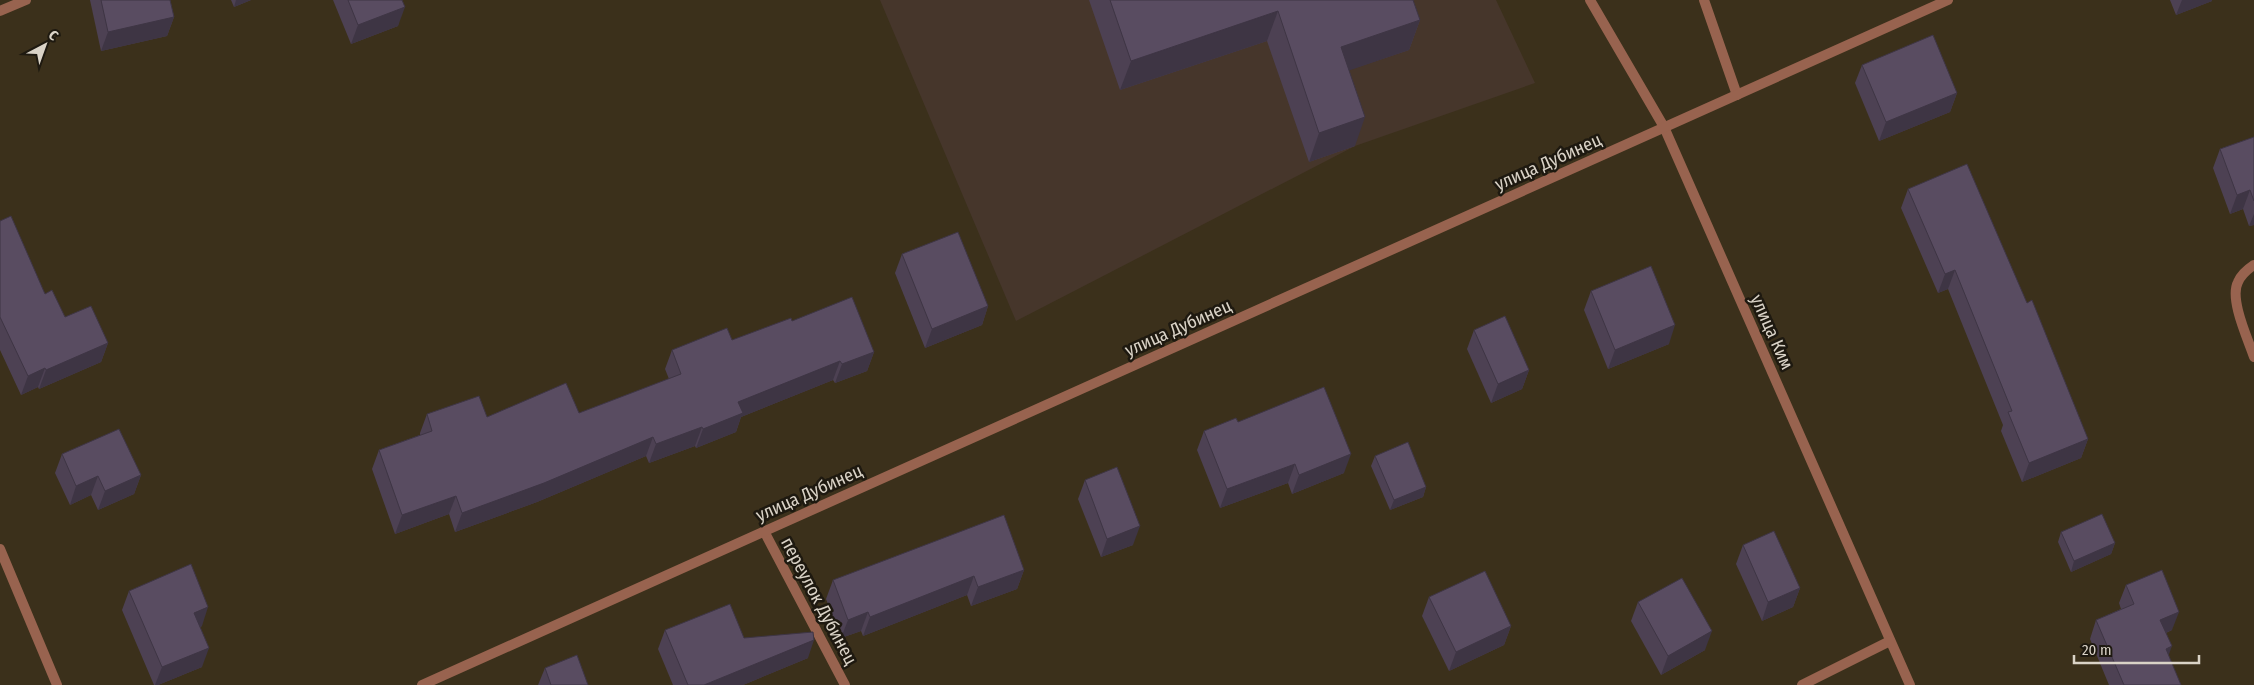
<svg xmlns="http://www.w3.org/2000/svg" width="2254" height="685" viewBox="0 0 2254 685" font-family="'Fira Sans Condensed',sans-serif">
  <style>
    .industrial { fill: #46362b }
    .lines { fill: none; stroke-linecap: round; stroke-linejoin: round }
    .minor { stroke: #98634f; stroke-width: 10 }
    .wall { fill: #4d4153 }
    .shaded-wall { fill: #3e3544 }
    .building { fill: #594c61; stroke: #3e3544 }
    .labels { text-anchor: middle; stroke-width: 5; stroke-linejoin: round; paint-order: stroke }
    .street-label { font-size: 18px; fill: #dad3c7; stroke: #1e1910 }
  </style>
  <rect width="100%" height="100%" fill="#3b301b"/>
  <!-- industrial -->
  <path class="industrial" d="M 880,0 L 1496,0 L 1535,83 L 1355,146 L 1016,321 Z"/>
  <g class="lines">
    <!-- minor -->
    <g class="minor">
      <path d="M 1590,0 L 1664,127 L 1910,685"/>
      <path d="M 1704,0 L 1737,95"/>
      <path d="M 0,11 L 26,0"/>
      <path d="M 2254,265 C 2248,269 2241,275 2238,282 C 2229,299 2248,339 2254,357"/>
      <path d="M 764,531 L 845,685"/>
      <path d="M 0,549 L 57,685"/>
      <path d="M 422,685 L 1948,0"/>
      <path d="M 1802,685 L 1890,641"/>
    </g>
  </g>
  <!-- wall -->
  <g class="wall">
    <path d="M 90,0 L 170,0 L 174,17 L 167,36 L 101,51 Z"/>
    <path d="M 231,0 L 251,0 L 234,7 Z"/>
    <path d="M 333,0 L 402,0 L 398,26 L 351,44 Z"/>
    <path d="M 1089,0 L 1413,0 L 1420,20 L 1409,50 L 1349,70 L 1355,146 L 1309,162 L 1267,41 L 1120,90 Z"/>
    <path d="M 2170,0 L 2212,0 L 2212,1 L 2176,15 Z"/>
    <path d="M 1862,65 L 1957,93 L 1950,112 L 1879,141 L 1855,83 Z"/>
    <path d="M 2254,137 L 2254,225 L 2249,226 L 2243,209 L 2230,214 L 2213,168 L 2220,149 Z"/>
    <path d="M 1908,189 L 2027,303 L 2088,439 L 2081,458 L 2022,482 L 2001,431 L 2003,425 L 1948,289 L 1938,293 L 1901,208 Z"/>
    <path d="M 0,221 L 45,294 L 65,317 L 108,343 L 101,362 L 39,389 L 38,387 L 21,395 L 0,350 Z"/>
    <path d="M 902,254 L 988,306 L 982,325 L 925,348 L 895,273 Z"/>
    <path d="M 1591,291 L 1669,344 L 1608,369 L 1584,310 Z"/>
    <path d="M 792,321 L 874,352 L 867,371 L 835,383 L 833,380 L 741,417 L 736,432 L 696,448 L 695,446 L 649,463 L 646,456 L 537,502 L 455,532 L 449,514 L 395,534 L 372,469 L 379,450 L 420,435 L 420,433 L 427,414 L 487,417 L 579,413 L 669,379 L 665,369 L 672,350 L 732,340 Z"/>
    <path d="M 1474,330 L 1529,370 L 1522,389 L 1491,403 L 1467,349 Z"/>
    <path d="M 1238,422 L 1344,473 L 1292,494 L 1288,483 L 1220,508 L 1197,450 L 1204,431 Z"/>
    <path d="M 62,454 L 141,475 L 134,494 L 98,510 L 91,495 L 70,505 L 55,473 Z"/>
    <path d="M 1375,456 L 1426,487 L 1423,497 L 1390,510 L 1371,466 Z"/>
    <path d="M 1085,480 L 1133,545 L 1101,557 L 1078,499 Z"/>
    <path d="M 2061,532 L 2115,543 L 2111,554 L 2071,572 L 2058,542 Z"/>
    <path d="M 1743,545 L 1800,588 L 1793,607 L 1762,621 L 1736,564 Z"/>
    <path d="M 1024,570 L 1017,589 L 971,606 L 967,595 L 863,636 L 861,631 L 841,638 L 826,599 L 833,580 Z"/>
    <path d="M 2126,585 L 2172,630 L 2166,633 L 2168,655 L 2181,685 L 2109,685 L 2090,639 L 2096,620 L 2121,609 L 2119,603 Z"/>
    <path d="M 129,591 L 202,626 L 200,627 L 202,667 L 158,685 L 154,685 L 122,610 Z"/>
    <path d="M 1429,597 L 1511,626 L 1504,645 L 1449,671 L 1422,616 Z"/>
    <path d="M 1638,602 L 1705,650 L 1661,675 L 1631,621 Z"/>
    <path d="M 665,630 L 744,638 L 808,658 L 743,685 L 673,685 L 658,649 Z"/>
    <path d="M 545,668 L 588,685 L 538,685 Z"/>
  </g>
  <!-- shaded-wall -->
  <g class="shaded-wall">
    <path d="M 236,0 L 251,0 L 234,7 Z"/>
    <path d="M 2182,0 L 2212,0 L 2212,1 L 2176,15 Z"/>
    <path d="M 405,7 L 398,26 L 351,44 L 358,25 Z"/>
    <path d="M 1278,11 L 1267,41 L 1120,90 L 1131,61 Z"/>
    <path d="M 174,17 L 167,36 L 101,51 L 108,32 Z"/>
    <path d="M 1420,20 L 1409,50 L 1330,77 L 1341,47 Z"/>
    <path d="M 1957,93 L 1950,112 L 1879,141 L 1886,122 Z"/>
    <path d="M 1365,117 L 1355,146 L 1309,162 L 1319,133 Z"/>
    <path d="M 2250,190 L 2243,209 L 2230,214 L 2237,195 Z"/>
    <path d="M 2254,214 L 2254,225 L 2249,226 Z"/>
    <path d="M 1955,270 L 1948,289 L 1938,293 L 1945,274 Z"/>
    <path d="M 988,306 L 982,325 L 925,348 L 932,329 Z"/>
    <path d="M 1675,325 L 1669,344 L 1608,369 L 1615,350 Z"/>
    <path d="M 108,343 L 101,362 L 39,389 L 46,370 Z"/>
    <path d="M 874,352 L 867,371 L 835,383 L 842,364 Z"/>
    <path d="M 840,361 L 833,380 L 741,417 L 736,432 L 696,448 L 703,429 L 738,402 Z"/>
    <path d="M 45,368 L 38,387 L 21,395 L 28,376 Z"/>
    <path d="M 1529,370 L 1522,389 L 1491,403 L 1498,384 Z"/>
    <path d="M 702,427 L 695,446 L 649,463 L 656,444 Z"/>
    <path d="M 653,437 L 646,456 L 537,502 L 455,532 L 462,513 Z"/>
    <path d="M 2088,439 L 2081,458 L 2022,482 L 2029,463 Z"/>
    <path d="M 1351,454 L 1344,473 L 1292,494 L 1299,475 Z"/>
    <path d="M 1295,464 L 1288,483 L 1220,508 L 1227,489 Z"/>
    <path d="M 141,475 L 134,494 L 98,510 L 105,491 Z"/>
    <path d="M 98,476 L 91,495 L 70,505 L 76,486 Z"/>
    <path d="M 1426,487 L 1423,497 L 1390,510 L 1394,500 Z"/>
    <path d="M 456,496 L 449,514 L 395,534 L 402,515 Z"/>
    <path d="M 1140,526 L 1133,545 L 1101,557 L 1107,539 Z"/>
    <path d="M 2115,543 L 2111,554 L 2071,572 L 2074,561 Z"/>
    <path d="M 1024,570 L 1017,589 L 971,606 L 978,587 Z"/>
    <path d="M 974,576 L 967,595 L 863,636 L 870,617 Z"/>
    <path d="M 1800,588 L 1793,607 L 1762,621 L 1768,602 Z"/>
    <path d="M 208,607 L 202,626 L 187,632 L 194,613 Z"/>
    <path d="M 868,612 L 861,631 L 841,638 L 848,620 Z"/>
    <path d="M 2179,612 L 2172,630 L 2153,638 L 2160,620 Z"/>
    <path d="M 1511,626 L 1504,645 L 1449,671 L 1456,652 Z"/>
    <path d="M 1712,631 L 1705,650 L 1661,675 L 1668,656 Z"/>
    <path d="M 814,640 L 808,658 L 743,685 L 704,685 Z"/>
    <path d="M 2172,646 L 2165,665 L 2166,649 Z"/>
    <path d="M 209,648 L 202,667 L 158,685 L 155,685 L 162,667 Z"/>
  </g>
  <!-- building -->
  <g class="building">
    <path d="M 101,0 L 170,0 L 174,17 L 108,32 Z"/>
    <path d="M 348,0 L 402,0 L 405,7 L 358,25 Z"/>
    <path d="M 1110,0 L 1413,0 L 1420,20 L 1341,47 L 1365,117 L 1319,133 L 1278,11 L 1131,61 Z"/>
    <path d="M 1933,35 L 1957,93 L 1886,122 L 1862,65 Z"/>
    <path d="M 2254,137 L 2254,201 L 2250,190 L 2237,195 L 2220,149 Z"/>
    <path d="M 1967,164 L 2027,303 L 2032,300 L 2088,439 L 2029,463 L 2008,412 L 2012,411 L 1955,270 L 1945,274 L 1908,189 Z"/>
    <path d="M 11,216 L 45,294 L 52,290 L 65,317 L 91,306 L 108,343 L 46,370 L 45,368 L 28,376 L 0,317 L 0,221 Z"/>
    <path d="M 958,232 L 988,306 L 932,329 L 902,254 Z"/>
    <path d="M 1651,266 L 1675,325 L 1615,350 L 1591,291 Z"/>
    <path d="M 852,297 L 874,352 L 842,364 L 840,361 L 738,402 L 743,413 L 703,429 L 702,427 L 656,444 L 653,437 L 544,483 L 462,513 L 456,496 L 402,515 L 379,450 L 432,431 L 427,414 L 479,396 L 487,417 L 566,383 L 579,413 L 681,374 L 672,350 L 727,328 L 732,340 L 791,318 L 792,321 Z"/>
    <path d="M 1505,316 L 1529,370 L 1498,384 L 1474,330 Z"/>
    <path d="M 1324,387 L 1351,454 L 1299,475 L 1295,464 L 1227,489 L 1204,431 L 1236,418 L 1238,422 Z"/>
    <path d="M 119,429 L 141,475 L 105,491 L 98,476 L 76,486 L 62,454 Z"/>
    <path d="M 1408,442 L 1426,487 L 1394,500 L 1375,456 Z"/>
    <path d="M 1117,467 L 1140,526 L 1107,539 L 1085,480 Z"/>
    <path d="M 2102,514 L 2115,543 L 2074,561 L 2061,532 Z"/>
    <path d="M 1004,515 L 1024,570 L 978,587 L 974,576 L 870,617 L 868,612 L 848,620 L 833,580 Z"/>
    <path d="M 1774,531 L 1800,588 L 1768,602 L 1743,545 Z"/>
    <path d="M 191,564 L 208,607 L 194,613 L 209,648 L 162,667 L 129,591 Z"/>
    <path d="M 2162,570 L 2179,612 L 2160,620 L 2172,646 L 2166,649 L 2181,685 L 2124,685 L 2096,620 L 2134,604 L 2126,585 Z"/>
    <path d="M 1485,571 L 1511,626 L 1456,652 L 1429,597 Z"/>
    <path d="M 1682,578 L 1712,631 L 1668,656 L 1638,602 Z"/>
    <path d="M 730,604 L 744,638 L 813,632 L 814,640 L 704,685 L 688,685 L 665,630 Z"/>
    <path d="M 577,655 L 588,685 L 551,685 L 545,668 Z"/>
  </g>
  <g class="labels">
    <!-- street labels -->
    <g class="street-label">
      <text transform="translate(1548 162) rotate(-24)" y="6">улица Дубинец</text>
      <text transform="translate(1178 328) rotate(-24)" y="6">улица Дубинец</text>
      <text transform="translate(1772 332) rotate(66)" y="6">улица Ким</text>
      <text transform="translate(809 493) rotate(-24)" y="6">улица Дубинец</text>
      <text transform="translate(819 601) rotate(62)" y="6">переулок Дубинец</text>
    </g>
  </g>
  <!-- north arrow -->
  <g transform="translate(45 45) rotate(41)" stroke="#1e1910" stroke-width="4" paint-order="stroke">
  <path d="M0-4L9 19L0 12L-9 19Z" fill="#dad3c7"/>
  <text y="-8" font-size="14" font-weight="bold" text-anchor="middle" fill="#dad3c7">С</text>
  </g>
  <!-- scale -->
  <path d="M2074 655v8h125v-8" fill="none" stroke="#dad3c7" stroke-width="2.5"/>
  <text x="2082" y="655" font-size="15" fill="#dad3c7" stroke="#1e1910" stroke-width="4" paint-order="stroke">20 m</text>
</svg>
